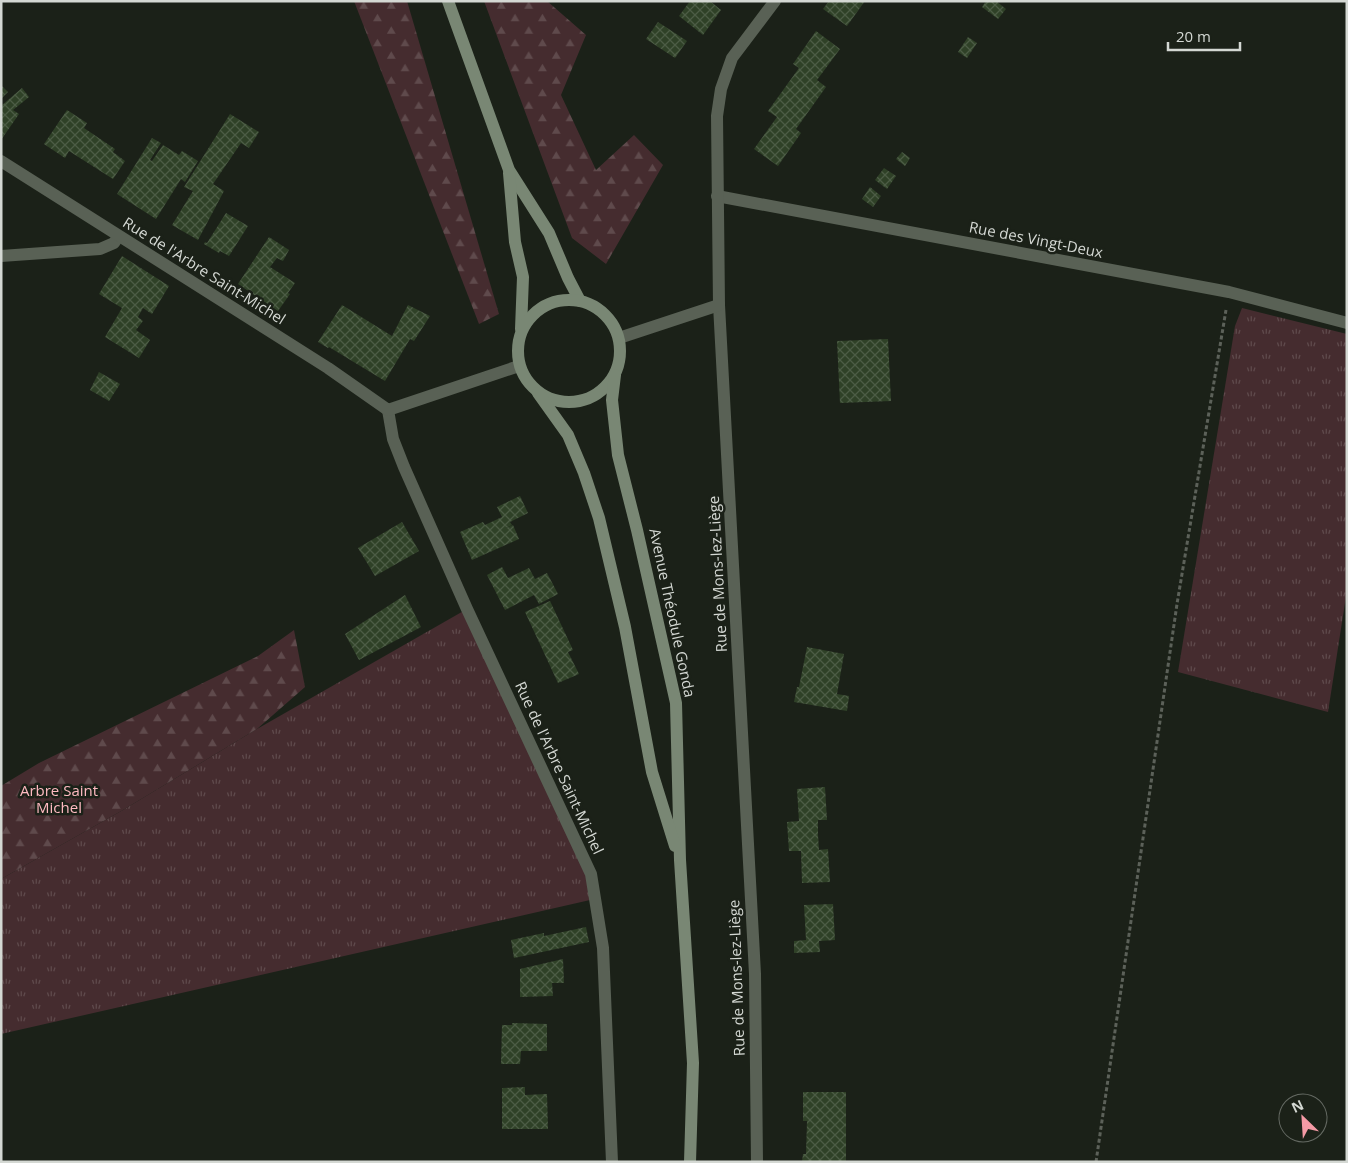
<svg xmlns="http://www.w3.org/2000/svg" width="1348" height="1163" viewBox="0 0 1348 1163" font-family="'Open Sans',sans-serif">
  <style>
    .grass { fill: url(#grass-tufts) }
    .forest { fill: url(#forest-firs) }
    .building { fill: url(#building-cross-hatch) }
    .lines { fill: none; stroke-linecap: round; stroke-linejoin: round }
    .path { stroke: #5c6159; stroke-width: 3; stroke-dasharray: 4 2.5; stroke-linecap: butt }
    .minor { stroke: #596155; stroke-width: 12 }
    .tertiary { stroke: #596155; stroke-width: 12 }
    .secondary { stroke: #798774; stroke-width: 12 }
    .labels { text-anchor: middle; stroke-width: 5; stroke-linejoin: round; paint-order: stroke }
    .street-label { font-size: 15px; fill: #d4d8d3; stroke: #1b2118 }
    .park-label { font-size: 15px; fill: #febac1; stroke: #1b2118 }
  </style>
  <defs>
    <pattern id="grass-tufts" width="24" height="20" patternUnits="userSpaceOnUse" patternTransform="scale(1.25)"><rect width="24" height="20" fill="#452c2f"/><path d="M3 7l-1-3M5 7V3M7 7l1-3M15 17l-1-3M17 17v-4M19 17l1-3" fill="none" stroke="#5f4a4c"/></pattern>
    <pattern id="forest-firs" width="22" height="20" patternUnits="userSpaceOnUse" patternTransform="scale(1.25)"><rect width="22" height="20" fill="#452c2f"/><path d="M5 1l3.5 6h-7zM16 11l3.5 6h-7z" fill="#5f4a4c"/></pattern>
    <pattern id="building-cross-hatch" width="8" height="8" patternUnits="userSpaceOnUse" patternTransform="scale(1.25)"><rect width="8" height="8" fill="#2f4127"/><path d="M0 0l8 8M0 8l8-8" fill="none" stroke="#4c5c45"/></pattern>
  </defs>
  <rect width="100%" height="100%" fill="#1b2118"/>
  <!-- grass -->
  <g class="grass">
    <path d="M 1242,308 L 1347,334 L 1347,590 L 1328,712 L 1178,672 L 1235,326 Z"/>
    <path d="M 467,609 L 591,874 L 590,900 L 1,1034 L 1,879 L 123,810 L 257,729 Z"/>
  </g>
  <!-- forest -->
  <g class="forest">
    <path d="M 354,1 L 407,1 L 499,314 L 479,324 Z"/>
    <path d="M 484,1 L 547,1 L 586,35 L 561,95 L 596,170 L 634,135 L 663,165 L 606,264 L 572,238 Z"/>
    <path d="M 294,630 L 305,687 L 257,729 L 123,810 L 1,879 L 1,786 L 39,763 L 258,656 Z"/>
  </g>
  <!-- building -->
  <g class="building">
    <path d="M 690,1 L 710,1 L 721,10 L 703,35 L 679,16 Z"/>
    <path d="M 829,1 L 865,1 L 847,26 L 823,9 Z"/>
    <path d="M 986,1 L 996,1 L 1006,9 L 998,19 L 982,7 Z"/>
    <path d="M 658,22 L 687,41 L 675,58 L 646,39 Z"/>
    <path d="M 816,31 L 840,49 L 817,80 L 826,87 L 796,129 L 801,133 L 778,166 L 754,149 L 777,117 L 768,111 L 799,68 L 793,64 Z"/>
    <path d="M 968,37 L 977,43 L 967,58 L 958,52 Z"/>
    <path d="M 1,85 L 8,92 L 1,99 Z"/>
    <path d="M 22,88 L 29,97 L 13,110 L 19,114 L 1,140 L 1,106 Z"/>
    <path d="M 67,110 L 87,123 L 84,128 L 115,149 L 113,152 L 125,161 L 113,179 L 69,151 L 65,158 L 44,144 Z"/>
    <path d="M 230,114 L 259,132 L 249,148 L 241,143 L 213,184 L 224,191 L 198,240 L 172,225 L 193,191 L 184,187 Z"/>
    <path d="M 152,138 L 161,143 L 150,160 L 152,161 L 163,145 L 179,155 L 182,151 L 198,161 L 185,182 L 181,179 L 156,219 L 117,194 Z"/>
    <path d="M 902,152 L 910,158 L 905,166 L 896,159 Z"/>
    <path d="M 884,168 L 896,176 L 887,189 L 875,180 Z"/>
    <path d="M 870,187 L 881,196 L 873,207 L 862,199 Z"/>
    <path d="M 226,213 L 248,226 L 229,256 L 220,251 L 219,253 L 204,244 L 205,242 L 207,243 Z"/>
    <path d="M 269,237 L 289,250 L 283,261 L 277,258 L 270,267 L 295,283 L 288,293 L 290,294 L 278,311 L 238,284 Z"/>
    <path d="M 122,256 L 169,286 L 152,314 L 143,308 L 138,317 L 143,321 L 136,330 L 150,340 L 139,358 L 105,337 L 122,308 L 99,294 Z"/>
    <path d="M 342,305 L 392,336 L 408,305 L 430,316 L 414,341 L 410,339 L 385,381 L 329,347 L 328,348 L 318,342 Z"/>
    <path d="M 888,339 L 891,401 L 840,403 L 837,341 Z"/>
    <path d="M 99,372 L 120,384 L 109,401 L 90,390 Z"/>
    <path d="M 520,496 L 528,513 L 510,522 L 512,525 L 506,528 L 513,525 L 519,539 L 472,560 L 460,532 L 483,522 L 485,525 L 502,517 L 497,507 Z"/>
    <path d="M 402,522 L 419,551 L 375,576 L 358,548 Z"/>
    <path d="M 502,567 L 508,578 L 529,568 L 535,579 L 547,573 L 558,594 L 539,604 L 534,595 L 505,610 L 487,575 Z"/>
    <path d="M 405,595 L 421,627 L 359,660 L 345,634 Z"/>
    <path d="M 550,601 L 573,650 L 568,652 L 579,674 L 558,683 L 525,612 Z"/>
    <path d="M 807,647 L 844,654 L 837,694 L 849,696 L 847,711 L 794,702 L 797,687 L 799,687 Z"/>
    <path d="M 825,787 L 827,820 L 818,820 L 818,835 L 819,850 L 828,849 L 830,882 L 802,883 L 801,851 L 789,851 L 787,822 L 799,821 L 797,789 Z"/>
    <path d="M 833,904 L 835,940 L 819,941 L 820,952 L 794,953 L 794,941 L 806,940 L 804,905 Z"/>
    <path d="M 586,927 L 589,942 L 514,958 L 511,940 L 544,933 L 544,936 Z"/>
    <path d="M 563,959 L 564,983 L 552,983 L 553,996 L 520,997 L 520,969 Z"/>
    <path d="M 512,1023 L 547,1024 L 547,1051 L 521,1051 L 520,1064 L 501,1064 L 502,1025 L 512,1025 Z"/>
    <path d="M 525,1087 L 525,1095 L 547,1094 L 548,1129 L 502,1129 L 502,1088 Z"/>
    <path d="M 803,1092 L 846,1092 L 846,1162 L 802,1162 L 803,1154 L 806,1154 L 807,1121 L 803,1121 Z"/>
  </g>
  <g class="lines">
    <!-- path -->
    <path class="path" d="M 1096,1162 L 1177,604 L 1226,310"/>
    <!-- minor -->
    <g class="minor">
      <path d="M 717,196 L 1229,292 L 1347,323"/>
      <path d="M 1,256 L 100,249 L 114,243 L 118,237"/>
      <path d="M 719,305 L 755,974 L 757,1162"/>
      <path d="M 388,410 L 393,439 L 404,467 L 467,609 L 591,874 L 603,948 L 612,1162"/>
    </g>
    <!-- tertiary -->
    <g class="tertiary">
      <path d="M 1,161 L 328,368 L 388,410 L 519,366"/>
      <path d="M 619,338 L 719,305 L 717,116 L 721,89 L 732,58 L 775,1"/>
    </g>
    <!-- secondary -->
    <g class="secondary">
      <path d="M 448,1 L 509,170 L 549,233 L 568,278 L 580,301"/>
      <path d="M 509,173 L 515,242 L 523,277 L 521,329"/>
      <circle cx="569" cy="351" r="51"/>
      <path d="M 615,375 L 612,400 L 618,455 L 637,530 L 676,703 L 680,860 L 693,1063 L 690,1162"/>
      <path d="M 538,393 L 568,435 L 584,473 L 599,518 L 625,627 L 652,772 L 675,846"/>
    </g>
  </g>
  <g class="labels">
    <!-- street labels -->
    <g class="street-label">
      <text transform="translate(1036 240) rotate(11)" y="5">Rue des Vingt-Deux</text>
      <text transform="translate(204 271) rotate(32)" y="5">Rue de l'Arbre Saint-Michel</text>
      <text transform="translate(718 574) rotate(-93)" y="5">Rue de Mons-lez-Liège</text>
      <text transform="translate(672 613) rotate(78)" y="5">Avenue Théodule Gonda</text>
      <text transform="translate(559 768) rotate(65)" y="5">Rue de l'Arbre Saint-Michel</text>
      <text transform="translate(737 978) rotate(-92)" y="5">Rue de Mons-lez-Liège</text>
    </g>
    <!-- park labels -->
    <g class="park-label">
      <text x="59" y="796">Arbre Saint<tspan x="59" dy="17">Michel</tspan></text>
    </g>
  </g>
  <!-- border -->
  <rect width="1348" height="1163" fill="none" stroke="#d4d8d3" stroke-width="5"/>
  <!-- north arrow -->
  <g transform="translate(1303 1118) rotate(335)"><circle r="24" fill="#1b2118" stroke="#656a63"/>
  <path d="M0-4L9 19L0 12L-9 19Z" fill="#f49aa5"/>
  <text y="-8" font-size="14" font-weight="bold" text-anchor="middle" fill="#d4d8d3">N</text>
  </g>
  <!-- scale -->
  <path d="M1168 42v8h72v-8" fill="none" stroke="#d4d8d3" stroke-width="2.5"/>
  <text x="1176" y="42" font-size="15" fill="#d4d8d3" stroke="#1b2118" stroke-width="4" paint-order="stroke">20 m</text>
</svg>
